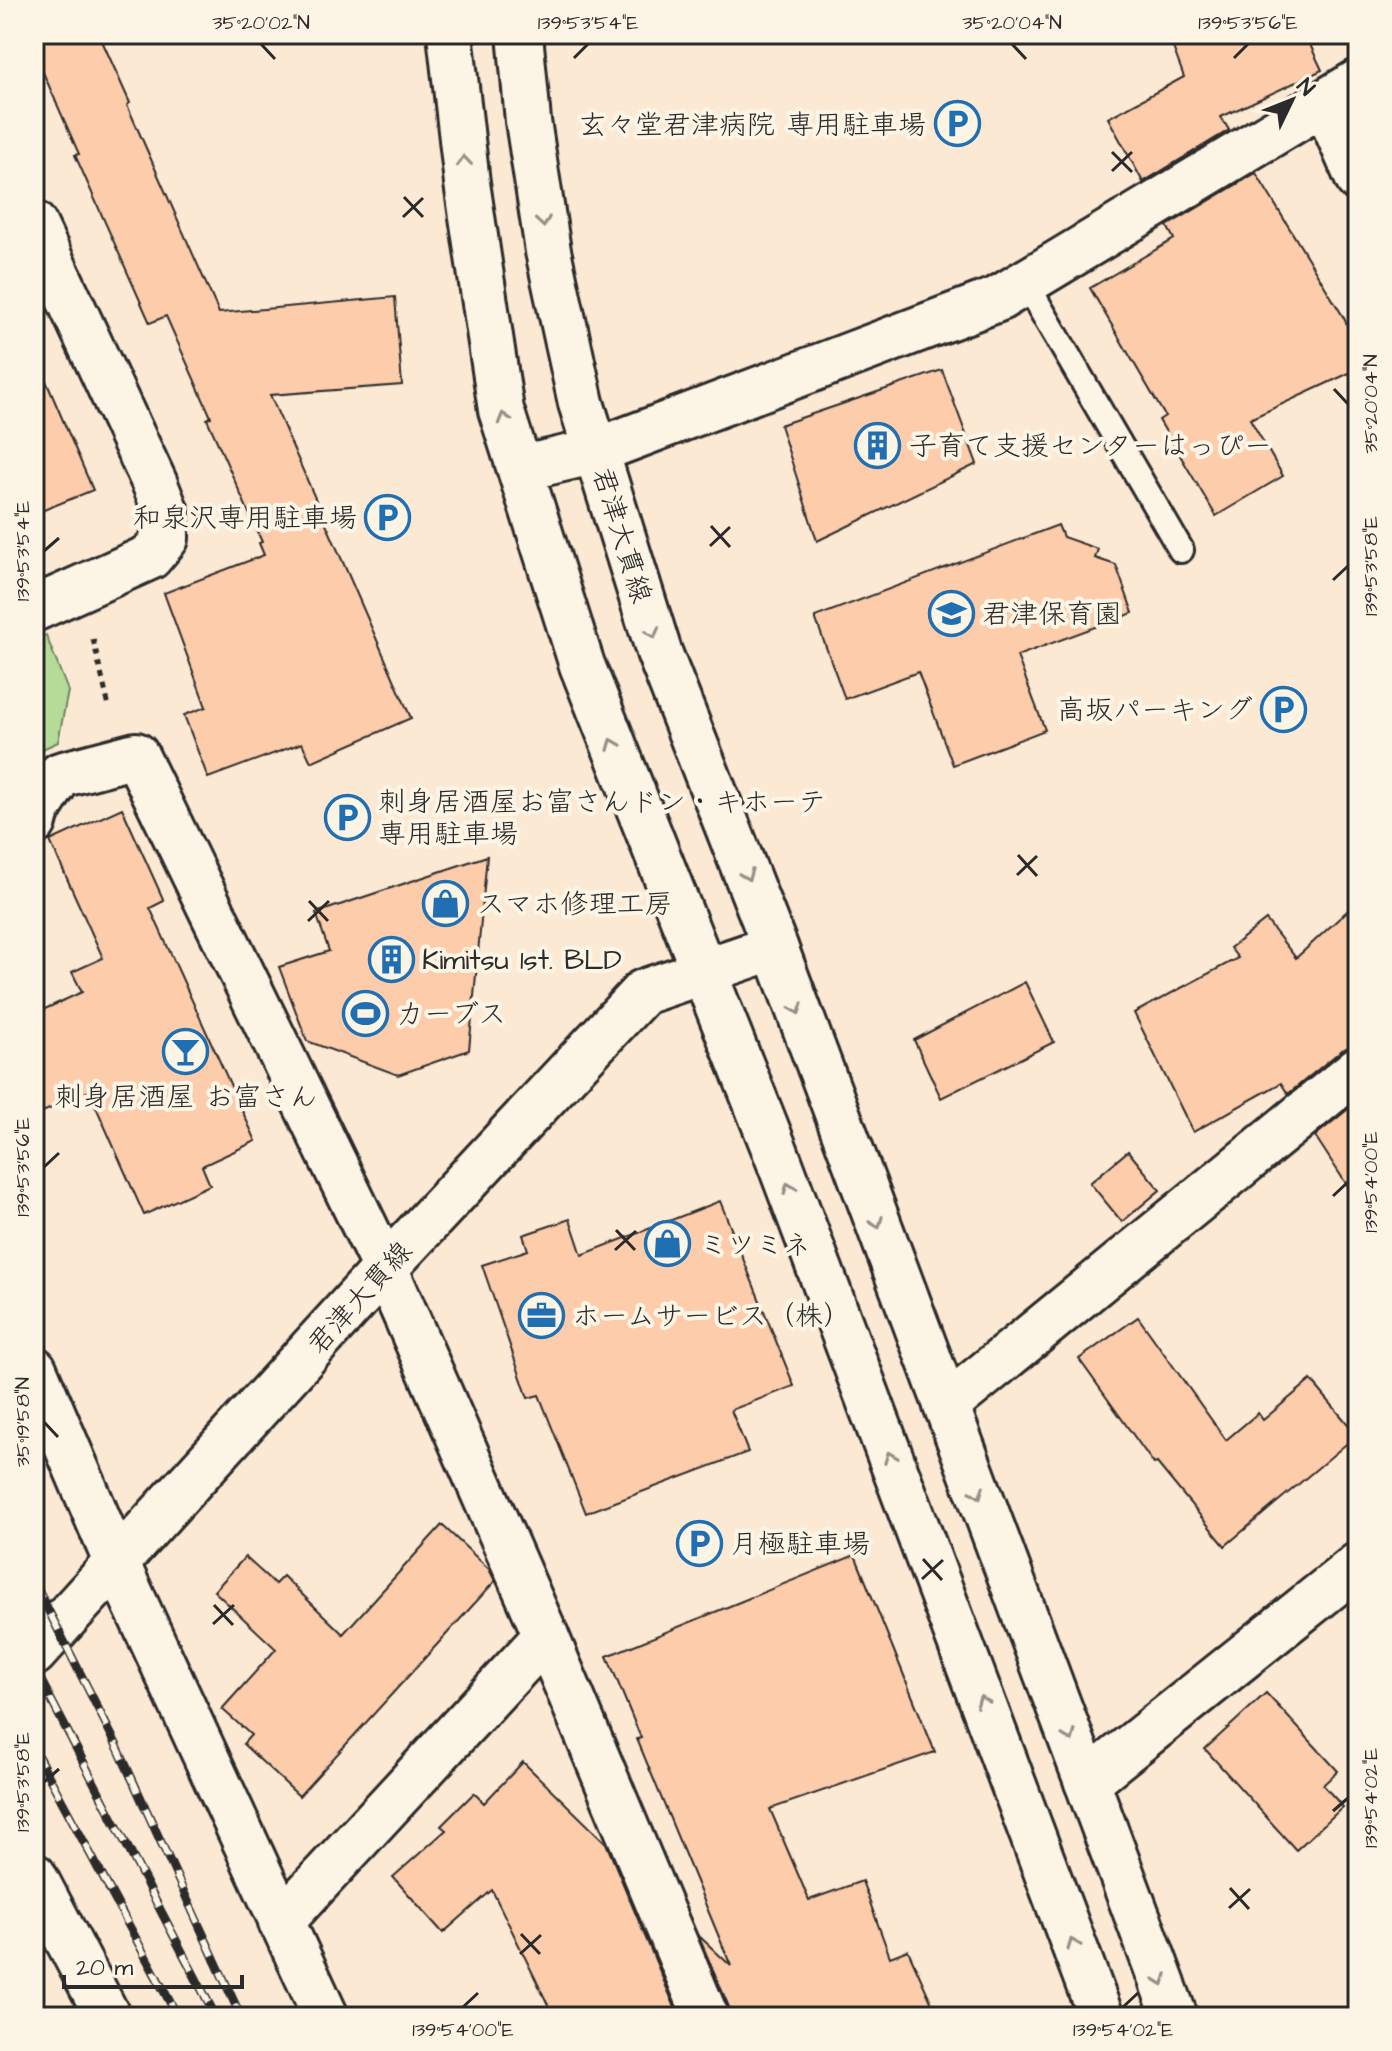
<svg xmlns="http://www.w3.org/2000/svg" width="1392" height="2051" viewBox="0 0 1392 2051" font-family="'Architects Daughter','Klee One',sans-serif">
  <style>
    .green { fill: #b4dc98; stroke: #708462; stroke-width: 2 }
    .building { fill: #fcccab; stroke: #2b2b2b; stroke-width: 2 }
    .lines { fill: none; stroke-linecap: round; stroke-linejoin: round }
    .lane-casing { stroke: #2b2b2b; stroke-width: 30 }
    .street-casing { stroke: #2b2b2b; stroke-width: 50 }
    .secondary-casing { stroke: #2b2b2b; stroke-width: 50 }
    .path { stroke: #2b2b2b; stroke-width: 5; stroke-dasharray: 6 6; stroke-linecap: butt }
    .lane { stroke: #fcf5e5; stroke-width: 24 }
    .street { stroke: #fcf5e5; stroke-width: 44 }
    .secondary { stroke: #fcf5e5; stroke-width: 44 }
    .rail-casing { stroke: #2b2b2b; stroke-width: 9 }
    .rail { stroke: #fcf5e5; stroke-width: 6; stroke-dasharray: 18; stroke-linecap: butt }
    .oneway { stroke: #949088 }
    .ticks { fill: none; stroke: #2b2b2b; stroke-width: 3 }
    .labels { text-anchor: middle; stroke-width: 8; stroke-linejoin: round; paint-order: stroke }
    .poi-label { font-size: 28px; fill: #2b2b2b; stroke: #fcf5e5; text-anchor: start }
    .street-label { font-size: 28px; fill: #2b2b2b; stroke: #fcf5e5 }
    .neatline { fill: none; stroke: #2b2b2b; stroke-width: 3 }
    .ticks-label { font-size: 20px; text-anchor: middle; fill: #2b2b2b }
  </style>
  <rect width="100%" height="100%" fill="#fce9d4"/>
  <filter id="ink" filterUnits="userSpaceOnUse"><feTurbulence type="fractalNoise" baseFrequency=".0125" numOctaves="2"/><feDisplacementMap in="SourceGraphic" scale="16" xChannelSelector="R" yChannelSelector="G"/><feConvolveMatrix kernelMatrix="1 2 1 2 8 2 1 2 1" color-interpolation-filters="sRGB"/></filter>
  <g filter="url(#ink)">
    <!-- green -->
    <path class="green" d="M 46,635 L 68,691 L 58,742 L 34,753 L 34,640 Z"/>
    <!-- building -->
    <g class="building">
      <path d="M 34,34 L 99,34 L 130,103 L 127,105 L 219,313 L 395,297 L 402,385 L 270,395 L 411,718 L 311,762 L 302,743 L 208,778 L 184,715 L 206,707 L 164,593 L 264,555 L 259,543 L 262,542 L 207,419 L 211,417 L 166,316 L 150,323 L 75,155 L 79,154 L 34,52 Z"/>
      <path d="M 1168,34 L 1305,34 L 1322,70 L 1221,117 L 1229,130 L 1143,182 L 1108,118 L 1184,77 Z"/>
      <path d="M 1256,173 L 1344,318 L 1358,349 L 1358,369 L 1250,419 L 1283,476 L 1216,516 L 1159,420 L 1165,416 L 1090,288 L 1174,239 L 1167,226 Z"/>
      <path d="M 34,353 L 93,490 L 34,514 Z"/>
      <path d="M 942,370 L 977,464 L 817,541 L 780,425 Z"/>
      <path d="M 1058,525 L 1063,537 L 1098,549 L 1095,558 L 1116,565 L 1133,613 L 1017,656 L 1045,730 L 953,765 L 918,672 L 845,699 L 815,617 Z"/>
      <path d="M 122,808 L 164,901 L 150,908 L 256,1141 L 202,1166 L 210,1185 L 144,1215 L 89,1091 L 34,1116 L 34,1014 L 82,992 L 72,972 L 103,958 L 50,841 Z"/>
      <path d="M 487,856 L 469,1050 L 398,1075 L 307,1041 L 279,967 L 329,951 L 316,913 Z"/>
      <path d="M 1358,901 L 1358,1045 L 1342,1050 L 1288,1094 L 1281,1083 L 1193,1132 L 1134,1013 L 1238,958 L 1230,948 L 1266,920 L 1296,958 Z"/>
      <path d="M 1025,982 L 1054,1042 L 941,1098 L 914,1040 Z"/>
      <path d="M 1358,1101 L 1358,1202 L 1315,1136 Z"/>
      <path d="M 1128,1151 L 1160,1190 L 1122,1222 L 1090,1183 Z"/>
      <path d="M 720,1201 L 794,1386 L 731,1410 L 748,1452 L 586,1513 L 539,1395 L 528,1398 L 482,1265 L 528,1250 L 523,1235 L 570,1219 L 582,1255 Z"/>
      <path d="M 1138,1317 L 1226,1440 L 1258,1413 L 1263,1420 L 1311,1380 L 1357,1435 L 1225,1546 L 1157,1463 L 1154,1464 L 1079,1359 Z"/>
      <path d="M 442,1525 L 489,1569 L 495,1581 L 299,1796 L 243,1744 L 251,1735 L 222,1709 L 276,1649 L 214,1591 L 245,1557 L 275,1584 L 283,1576 L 343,1634 Z"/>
      <path d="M 855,1555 L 935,1752 L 770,1809 L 809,1900 L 862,1881 L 890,1957 L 908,1950 L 938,2017 L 730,2017 L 729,2007 L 698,1935 L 731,1966 L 637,1739 L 641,1738 L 607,1656 Z"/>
      <path d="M 1266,1693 L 1338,1771 L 1323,1785 L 1343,1807 L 1296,1850 L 1205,1749 Z"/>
      <path d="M 523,1762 L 606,1843 L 679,2017 L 554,2017 L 492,1890 L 443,1933 L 393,1877 L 446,1830 L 441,1826 L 474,1793 L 484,1803 Z"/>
    </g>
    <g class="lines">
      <defs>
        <path id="lane" d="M 1025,282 L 1181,550"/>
        <g id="street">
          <path d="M 1325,103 L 1358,179"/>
          <path d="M 34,224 L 154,482 L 166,512 L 166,538 L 150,557 L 34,609"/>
          <path d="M 520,469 L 596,451 L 998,299 L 1358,82"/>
          <path d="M 34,822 L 37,811 L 60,775 L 136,755 L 385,1268 L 546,1636 L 706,2017"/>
          <path d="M 34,1369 L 117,1564 L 326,2017"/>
          <path d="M 946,1406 L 1358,1069"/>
          <path d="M 1087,1782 L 1358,1565"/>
          <path d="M 34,1876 L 108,2017"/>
          <path d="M 281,1922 L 546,1636"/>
        </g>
        <g id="secondary">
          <path d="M 450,34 L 467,183 L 501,410 L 582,665 L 776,1153 L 1101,2017"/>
          <path d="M 520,34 L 528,121 L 548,251 L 581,403 L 659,652 L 775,947 L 1175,2017"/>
          <path d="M 34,1653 L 385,1268 L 643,992 L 775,947"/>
        </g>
      </defs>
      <!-- lane casing -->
      <use href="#lane" class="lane-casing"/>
      <!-- street casing -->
      <use href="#street" class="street-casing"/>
      <!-- secondary casing -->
      <use href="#secondary" class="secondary-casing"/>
      <!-- path -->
      <path class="path" d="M 93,639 L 109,707"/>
      <!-- lane -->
      <use href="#lane" class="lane"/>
      <!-- street -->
      <use href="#street" class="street"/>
      <!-- secondary -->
      <use href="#secondary" class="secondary"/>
      <defs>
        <g id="rail">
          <path d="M 34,1582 L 117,1746 L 241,2017"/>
          <path d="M 34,1667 L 216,2017"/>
          <path d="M 34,1749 L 178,2017"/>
        </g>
      </defs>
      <!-- rail casing -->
      <use href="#rail" class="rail-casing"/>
      <!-- rail -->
      <use href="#rail" class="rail"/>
    </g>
    <!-- one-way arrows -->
    <defs><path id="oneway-chevron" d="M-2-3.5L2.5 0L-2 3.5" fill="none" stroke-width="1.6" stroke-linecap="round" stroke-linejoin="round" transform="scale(2)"/></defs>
    <g class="oneway">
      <use href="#oneway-chevron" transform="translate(464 161) rotate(-96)"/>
      <use href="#oneway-chevron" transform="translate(543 222) rotate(81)"/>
      <use href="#oneway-chevron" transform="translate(504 418) rotate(-106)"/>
      <use href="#oneway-chevron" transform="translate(653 633) rotate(73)"/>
      <use href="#oneway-chevron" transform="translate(613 744) rotate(-112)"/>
      <use href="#oneway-chevron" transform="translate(747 875) rotate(69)"/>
      <use href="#oneway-chevron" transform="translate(797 1009) rotate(70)"/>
      <use href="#oneway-chevron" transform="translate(789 1188) rotate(-111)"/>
      <use href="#oneway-chevron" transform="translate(877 1223) rotate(69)"/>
      <use href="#oneway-chevron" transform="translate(890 1457) rotate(-111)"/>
      <use href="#oneway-chevron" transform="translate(978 1493) rotate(69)"/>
      <use href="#oneway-chevron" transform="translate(982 1701) rotate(-111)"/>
      <use href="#oneway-chevron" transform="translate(1070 1736) rotate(69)"/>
      <use href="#oneway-chevron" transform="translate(1073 1944) rotate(-111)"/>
      <use href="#oneway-chevron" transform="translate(1161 1980) rotate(70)"/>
    </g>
  </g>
  <!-- ticks -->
  <path class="ticks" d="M 261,44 L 275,59M 1012,44 L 1026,59M 574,58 L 588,44M 1234,58 L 1248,44M 1112,152 L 1132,172M 1112,171 L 1132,152M 404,197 L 423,217M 403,217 L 423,198M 1334,389 L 1348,404M 711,526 L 730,547M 710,546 L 730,527M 44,551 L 59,538M 1333,580 L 1348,566M 1018,855 L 1037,876M 1017,875 L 1037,856M 309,901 L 328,921M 308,921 L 329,901M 44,1167 L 59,1153M 1333,1196 L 1348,1182M 616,1230 L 635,1250M 615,1250 L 636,1231M 44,1422 L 58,1437M 923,1559 L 942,1580M 922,1579 L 943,1560M 214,1605 L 233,1625M 213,1624 L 234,1605M 44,1782 L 59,1769M 1333,1811 L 1348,1798M 1230,1888 L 1249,1909M 1229,1908 L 1250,1889M 521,1934 L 540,1954M 520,1954 L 541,1935M 463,2007 L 478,1993M 1123,2007 L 1138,1993"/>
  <!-- icons -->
  <defs>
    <symbol id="parking-ring" viewBox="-11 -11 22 22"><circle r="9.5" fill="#fcf5e5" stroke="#1f6fb2" stroke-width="1.5"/><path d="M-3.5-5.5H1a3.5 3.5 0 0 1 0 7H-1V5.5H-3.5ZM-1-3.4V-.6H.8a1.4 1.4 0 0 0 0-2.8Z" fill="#1f6fb2"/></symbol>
    <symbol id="building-ring" viewBox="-11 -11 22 22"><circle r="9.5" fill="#fcf5e5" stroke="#1f6fb2" stroke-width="1.5"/><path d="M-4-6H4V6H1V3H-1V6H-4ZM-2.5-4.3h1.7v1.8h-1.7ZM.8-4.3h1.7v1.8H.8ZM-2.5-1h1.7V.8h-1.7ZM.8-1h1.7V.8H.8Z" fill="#1f6fb2"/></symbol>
    <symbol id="school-ring" viewBox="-11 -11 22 22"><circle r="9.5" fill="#fcf5e5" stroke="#1f6fb2" stroke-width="1.5"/><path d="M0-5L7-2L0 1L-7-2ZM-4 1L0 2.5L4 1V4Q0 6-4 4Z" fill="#1f6fb2"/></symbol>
    <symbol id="shop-ring" viewBox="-11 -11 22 22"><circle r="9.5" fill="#fcf5e5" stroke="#1f6fb2" stroke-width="1.5"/><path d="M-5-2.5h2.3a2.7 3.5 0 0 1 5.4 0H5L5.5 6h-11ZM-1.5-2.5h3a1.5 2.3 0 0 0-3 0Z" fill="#1f6fb2"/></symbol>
    <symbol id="stadium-ring" viewBox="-11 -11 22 22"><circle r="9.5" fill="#fcf5e5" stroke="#1f6fb2" stroke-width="1.5"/><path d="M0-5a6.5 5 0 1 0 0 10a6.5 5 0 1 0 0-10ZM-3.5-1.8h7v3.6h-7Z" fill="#1f6fb2"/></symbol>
    <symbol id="bar-ring" viewBox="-11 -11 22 22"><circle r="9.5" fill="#fcf5e5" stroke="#1f6fb2" stroke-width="1.5"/><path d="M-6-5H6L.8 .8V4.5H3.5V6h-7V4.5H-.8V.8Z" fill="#1f6fb2"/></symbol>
    <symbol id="office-ring" viewBox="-11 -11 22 22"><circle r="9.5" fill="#fcf5e5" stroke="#1f6fb2" stroke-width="1.5"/><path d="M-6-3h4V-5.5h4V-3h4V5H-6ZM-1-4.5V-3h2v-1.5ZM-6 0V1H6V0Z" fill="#1f6fb2"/></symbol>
  </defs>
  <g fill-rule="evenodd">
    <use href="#parking-ring" x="932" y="98" width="51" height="51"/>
    <use href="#building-ring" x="852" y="420" width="51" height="51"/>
    <use href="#parking-ring" x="362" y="492" width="51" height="51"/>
    <use href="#school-ring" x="926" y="588" width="51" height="51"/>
    <use href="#parking-ring" x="1258" y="684" width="51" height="51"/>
    <use href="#parking-ring" x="322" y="792" width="51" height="51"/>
    <use href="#shop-ring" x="420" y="878" width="51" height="51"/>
    <use href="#building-ring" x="366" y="934" width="51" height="51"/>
    <use href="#stadium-ring" x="340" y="988" width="51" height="51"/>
    <use href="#bar-ring" x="160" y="1026" width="51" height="51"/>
    <use href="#shop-ring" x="642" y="1218" width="51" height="51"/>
    <use href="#office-ring" x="516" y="1290" width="51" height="51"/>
    <use href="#parking-ring" x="674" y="1518" width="51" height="51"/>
  </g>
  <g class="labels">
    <!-- poi labels -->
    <g class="poi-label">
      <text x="926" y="134" text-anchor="end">玄々堂君津病院 専用駐車場</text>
      <text x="909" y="455">子育て支援センターはっぴー</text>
      <text x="357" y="527" text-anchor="end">和泉沢専用駐車場</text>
      <text x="982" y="623">君津保育園</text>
      <text x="1253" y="719" text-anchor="end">高坂パーキング</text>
      <text x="378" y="811">刺身居酒屋お富さんドン・キホーテ<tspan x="378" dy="32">専用駐車場</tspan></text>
      <text x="477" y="913">スマホ修理工房</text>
      <text x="422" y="969">Kimitsu 1st. BLD</text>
      <text x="396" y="1023">カーブス</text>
      <text x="186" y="1106" text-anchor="middle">刺身居酒屋 お富さん</text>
      <text x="699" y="1254">ミツミネ</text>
      <text x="572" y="1325">ホームサービス（株）</text>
      <text x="730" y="1553">月極駐車場</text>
    </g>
    <!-- street labels -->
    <g class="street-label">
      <text transform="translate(623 535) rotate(73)" y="10">君津大貫線</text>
      <text transform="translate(359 1297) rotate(-48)" y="10">君津大貫線</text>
    </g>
  </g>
  <!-- margin -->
  <rect width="1392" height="2051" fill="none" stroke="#fcf5e5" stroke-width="88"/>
  <!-- north arrow -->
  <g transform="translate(1292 100) rotate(47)" stroke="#fcf5e5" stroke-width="6" paint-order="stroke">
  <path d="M0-6L14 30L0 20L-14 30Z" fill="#2b2b2b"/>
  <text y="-12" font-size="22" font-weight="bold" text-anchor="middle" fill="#2b2b2b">N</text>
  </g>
  <!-- scale -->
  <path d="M64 1975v12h178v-12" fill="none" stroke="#2b2b2b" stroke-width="4"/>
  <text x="76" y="1975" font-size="24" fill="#2b2b2b" stroke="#fcf5e5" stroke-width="6" paint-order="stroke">20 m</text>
  <rect x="44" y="44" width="1304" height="1963" class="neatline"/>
  <g class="ticks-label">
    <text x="261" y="29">35°20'02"N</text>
    <text x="588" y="29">139°53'54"E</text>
    <text x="1012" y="29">35°20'04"N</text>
    <text x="1248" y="29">139°53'56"E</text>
    <text transform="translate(1370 404) rotate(-90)" y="7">35°20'04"N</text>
    <text transform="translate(22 551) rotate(-90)" y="7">139°53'54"E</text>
    <text transform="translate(1370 566) rotate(-90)" y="7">139°53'58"E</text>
    <text transform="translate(22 1167) rotate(-90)" y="7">139°53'56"E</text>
    <text transform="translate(1370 1182) rotate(-90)" y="7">139°54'00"E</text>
    <text transform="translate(22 1422) rotate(-90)" y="7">35°19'58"N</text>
    <text transform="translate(22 1782) rotate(-90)" y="7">139°53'58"E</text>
    <text transform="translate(1370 1798) rotate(-90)" y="7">139°54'02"E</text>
    <text x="463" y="2036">139°54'00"E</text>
    <text x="1123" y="2036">139°54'02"E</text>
  </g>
</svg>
